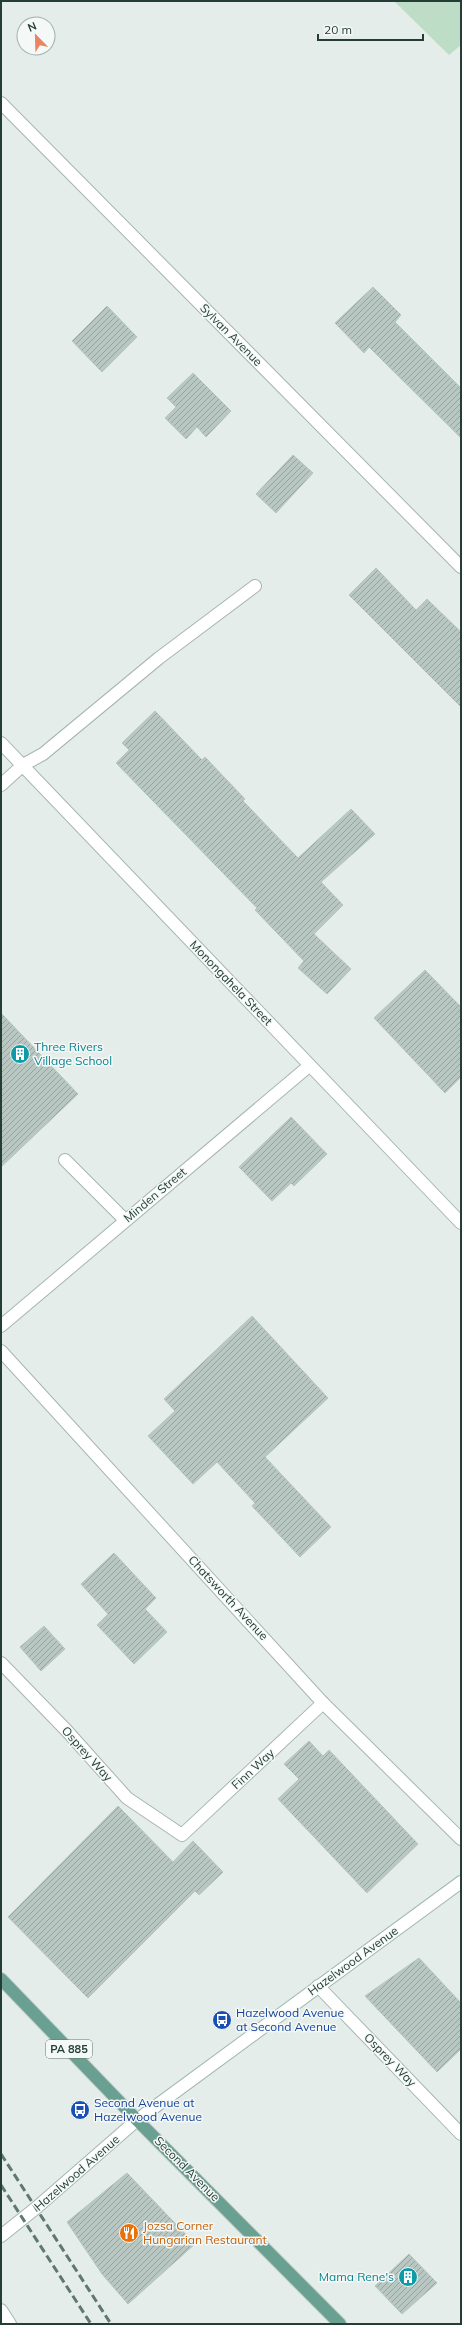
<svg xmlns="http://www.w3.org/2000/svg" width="462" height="2325" viewBox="0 0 462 2325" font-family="Mulish,sans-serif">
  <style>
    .park { fill: #beddc6 }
    .building { fill: url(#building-hatch); stroke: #b6c6bf }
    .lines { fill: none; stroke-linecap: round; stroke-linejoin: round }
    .service-casing { stroke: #a7b5b0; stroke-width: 14 }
    .minor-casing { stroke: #a7b5b0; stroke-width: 14 }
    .tertiary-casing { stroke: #a7b5b0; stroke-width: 14 }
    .secondary-casing { stroke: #a2b8b0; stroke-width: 14 }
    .primary-casing { stroke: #c2c9c7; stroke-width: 14 }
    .service { stroke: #fff; stroke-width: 12 }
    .minor { stroke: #fff; stroke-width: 12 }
    .tertiary { stroke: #fff; stroke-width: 12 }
    .secondary { stroke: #fff; stroke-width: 12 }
    .primary { stroke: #6aa092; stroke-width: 12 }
    .rail { stroke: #5f7972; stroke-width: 3; stroke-dasharray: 8 4; stroke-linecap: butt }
    .labels { text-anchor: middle; stroke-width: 3; stroke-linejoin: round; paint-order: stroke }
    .shield { fill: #f4f9f7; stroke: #627670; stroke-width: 1 }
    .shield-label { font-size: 11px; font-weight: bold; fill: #243e36 }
    .street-label { font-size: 12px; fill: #243e36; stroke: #f4f9f7 }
    .culture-label { font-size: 12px; fill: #0d838f; stroke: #f4f9f7; text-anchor: start }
    .transit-label { font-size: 12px; fill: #164399; stroke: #f4f9f7; text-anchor: start }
    .food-label { font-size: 12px; fill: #c56008; stroke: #f4f9f7; text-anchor: start }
  </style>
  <defs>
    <pattern id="building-hatch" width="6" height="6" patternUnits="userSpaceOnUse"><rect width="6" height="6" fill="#b9c7c2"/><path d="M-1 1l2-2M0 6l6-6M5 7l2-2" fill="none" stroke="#96a39e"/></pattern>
  </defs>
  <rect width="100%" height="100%" fill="#e4ede9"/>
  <!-- park -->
  <path class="park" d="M 394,1 L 461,1 L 461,45 L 449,55 Z"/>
  <!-- building -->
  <g class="building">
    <path d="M 373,287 L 401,315 L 395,322 L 461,388 L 461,438 L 369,347 L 364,353 L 335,323 Z"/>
    <path d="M 107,306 L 137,337 L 102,372 L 72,341 Z"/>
    <path d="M 193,373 L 231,411 L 206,437 L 197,427 L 186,439 L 165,418 L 176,407 L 167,398 Z"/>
    <path d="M 293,455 L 313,473 L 276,513 L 256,494 Z"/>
    <path d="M 376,568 L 416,610 L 427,599 L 461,632 L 461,707 L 349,595 Z"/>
    <path d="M 155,711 L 202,760 L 205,757 L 245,799 L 243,801 L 298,858 L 351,809 L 375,834 L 321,882 L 343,905 L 314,934 L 351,969 L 327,994 L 298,968 L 304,961 L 255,910 L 257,908 L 116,763 L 129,750 L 122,743 Z"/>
    <path d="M 425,970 L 461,1007 L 461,1077 L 445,1093 L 374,1018 Z"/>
    <path d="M 1,1013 L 78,1094 L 1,1167 Z"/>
    <path d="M 291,1117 L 327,1154 L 294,1186 L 291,1183 L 272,1201 L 239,1167 Z"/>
    <path d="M 252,1316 L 328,1398 L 265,1457 L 331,1527 L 300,1557 L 252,1506 L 255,1503 L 217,1462 L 193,1484 L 148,1436 L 175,1411 L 164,1399 Z"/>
    <path d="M 114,1553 L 156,1598 L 145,1609 L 167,1632 L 134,1664 L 97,1625 L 108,1614 L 81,1584 Z"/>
    <path d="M 44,1626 L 65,1649 L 41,1671 L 20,1647 Z"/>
    <path d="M 309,1741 L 323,1756 L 329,1750 L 418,1844 L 367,1893 L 278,1799 L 299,1779 L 284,1764 Z"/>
    <path d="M 118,1806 L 173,1862 L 193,1841 L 223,1872 L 199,1895 L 195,1891 L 88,1998 L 8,1917 Z"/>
    <path d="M 419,1958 L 461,2003 L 461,2049 L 437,2072 L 365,1996 Z"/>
    <path d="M 127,2173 L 195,2244 L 128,2304 L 102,2274 L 67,2222 Z"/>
    <path d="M 409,2254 L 437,2283 L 402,2314 L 375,2286 Z"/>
  </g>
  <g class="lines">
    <defs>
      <g id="service">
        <path d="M 65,1160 L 125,1220"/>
        <path d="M 1,1663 L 67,1731 L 127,1798 L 182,1835 L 323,1703"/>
        <path d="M 318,1986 L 461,2134"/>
      </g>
      <g id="minor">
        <path d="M 1,103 L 461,567"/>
        <path d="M 1,743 L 461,1223"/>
        <path d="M 1,785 L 23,765 L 43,754 L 159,658 L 255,586"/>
        <path d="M 1,1326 L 309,1066"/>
        <path d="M 1,1351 L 323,1703 L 461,1839"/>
        <path d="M 1,2310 L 10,2324"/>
      </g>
      <path id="tertiary" d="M 1,2236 L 36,2208 L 137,2120"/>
      <path id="secondary" d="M 137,2120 L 461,1882"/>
      <path id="primary" d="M 1,1979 L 137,2120 L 340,2324"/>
    </defs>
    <!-- service casing -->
    <use href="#service" class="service-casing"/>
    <!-- minor casing -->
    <use href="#minor" class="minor-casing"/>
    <!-- tertiary casing -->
    <use href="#tertiary" class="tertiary-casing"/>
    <!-- secondary casing -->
    <use href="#secondary" class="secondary-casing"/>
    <!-- primary casing -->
    <use href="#primary" class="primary-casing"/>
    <!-- service -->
    <use href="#service" class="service"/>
    <!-- minor -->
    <use href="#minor" class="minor"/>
    <!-- tertiary -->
    <use href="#tertiary" class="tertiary"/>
    <!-- secondary -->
    <use href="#secondary" class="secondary"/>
    <!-- primary -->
    <use href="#primary" class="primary"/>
    <!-- rail -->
    <g class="rail">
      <path d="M 1,2154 L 111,2324"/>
      <path d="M 1,2185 L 91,2324"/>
    </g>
  </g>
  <!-- icons -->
  <defs>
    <symbol id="building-disc" viewBox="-11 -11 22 22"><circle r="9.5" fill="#0f9aa8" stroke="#f4f9f7"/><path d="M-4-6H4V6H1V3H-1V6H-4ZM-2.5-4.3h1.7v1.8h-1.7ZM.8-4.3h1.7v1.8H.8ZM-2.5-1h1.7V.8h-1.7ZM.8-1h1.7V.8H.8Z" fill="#fff"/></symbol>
    <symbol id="bus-disc" viewBox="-11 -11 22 22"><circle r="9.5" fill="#1a4fb4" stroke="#f4f9f7"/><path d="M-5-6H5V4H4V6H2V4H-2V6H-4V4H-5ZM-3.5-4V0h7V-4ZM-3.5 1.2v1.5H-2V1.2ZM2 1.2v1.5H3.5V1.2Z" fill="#fff"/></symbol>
    <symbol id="restaurant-disc" viewBox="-11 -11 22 22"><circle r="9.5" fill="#e8710a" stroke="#f4f9f7"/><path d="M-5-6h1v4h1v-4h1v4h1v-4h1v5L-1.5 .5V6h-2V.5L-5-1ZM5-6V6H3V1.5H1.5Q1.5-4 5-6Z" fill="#fff"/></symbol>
  </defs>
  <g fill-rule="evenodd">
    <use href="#building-disc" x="9" y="1043" width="22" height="22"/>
    <use href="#bus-disc" x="211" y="2009" width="22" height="22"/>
    <use href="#bus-disc" x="69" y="2099" width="22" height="22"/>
    <use href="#restaurant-disc" x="118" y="2222" width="22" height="22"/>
    <use href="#building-disc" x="397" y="2266" width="22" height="22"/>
  </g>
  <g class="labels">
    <!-- shield labels -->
    <rect class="shield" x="46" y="2040" width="46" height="18" rx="3"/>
    <g class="shield-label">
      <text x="69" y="2053">PA 885</text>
    </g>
    <!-- street labels -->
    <g class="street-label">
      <text transform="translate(231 335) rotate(45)" y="4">Sylvan Avenue</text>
      <text transform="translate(231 983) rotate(46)" y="4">Monongahela Street</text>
      <text transform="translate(155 1195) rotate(-40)" y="4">Minden Street</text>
      <text transform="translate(228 1598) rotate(47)" y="4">Chatsworth Avenue</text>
      <text transform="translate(87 1754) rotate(48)" y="4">Osprey Way</text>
      <text transform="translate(253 1769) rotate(-43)" y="4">Finn Way</text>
      <text transform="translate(353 1961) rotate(-36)" y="4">Hazelwood Avenue</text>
      <text transform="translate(390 2060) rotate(46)" y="4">Osprey Way</text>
      <text transform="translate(187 2169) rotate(45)" y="4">Second Avenue</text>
      <text transform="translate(77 2173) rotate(-41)" y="4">Hazelwood Avenue</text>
    </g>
    <!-- culture labels -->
    <g class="culture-label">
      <text x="34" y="1051">Three Rivers<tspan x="34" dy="14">Village School</tspan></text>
      <text x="394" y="2281" text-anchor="end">Mama Rene's</text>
    </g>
    <!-- transit labels -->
    <g class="transit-label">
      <text x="236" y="2017">Hazelwood Avenue<tspan x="236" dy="14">at Second Avenue</tspan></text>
      <text x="94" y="2107">Second Avenue at<tspan x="94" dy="14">Hazelwood Avenue</tspan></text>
    </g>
    <!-- food labels -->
    <g class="food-label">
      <text x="143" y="2230">Jozsa Corner<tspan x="143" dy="14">Hungarian Restaurant</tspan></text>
    </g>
  </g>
  <!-- border -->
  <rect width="462" height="2325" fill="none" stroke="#243e36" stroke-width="4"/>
  <!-- north arrow -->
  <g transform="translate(36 36) rotate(337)"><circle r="19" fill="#f4f9f7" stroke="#a1aeaa"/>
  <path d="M0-3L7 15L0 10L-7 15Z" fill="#ec8463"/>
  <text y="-6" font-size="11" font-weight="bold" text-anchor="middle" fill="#243e36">N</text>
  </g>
  <!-- scale -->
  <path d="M318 34v6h105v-6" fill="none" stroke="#243e36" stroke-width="2"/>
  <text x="324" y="34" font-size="12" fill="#243e36" stroke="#f4f9f7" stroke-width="3" paint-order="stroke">20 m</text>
</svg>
